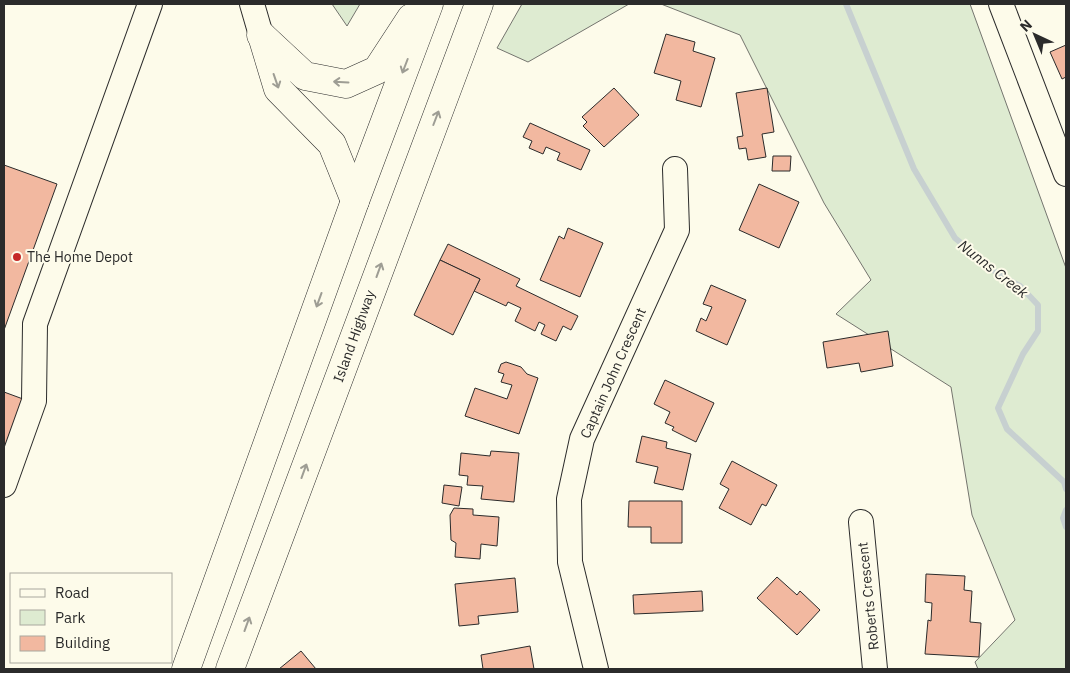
<svg xmlns="http://www.w3.org/2000/svg" width="1070" height="673" viewBox="0 0 1070 673" font-family="'IBM Plex Sans',sans-serif">
  <style>
    .green { fill: #deebd1; stroke: #74746e }
    .lines { fill: none; stroke-linecap: round; stroke-linejoin: round }
    .stream { stroke: #c7d0d0; stroke-width: 6 }
    .building { fill: #f2b8a0; stroke: #2b2b2b }
    .minor-casing { stroke: #2b2b2b; stroke-width: 26 }
    .major-casing { stroke: #2b2b2b; stroke-width: 29 }
    .minor { stroke: #fdfbea; stroke-width: 24 }
    .major { stroke: #fdfbea; stroke-width: 28 }
    .oneway { stroke: #9e9d94 }
    .poi-dot { fill: #c62828; stroke: #fdfbea; stroke-width: 2 }
    .labels { text-anchor: middle; stroke-width: 4; stroke-linejoin: round; paint-order: stroke }
    .poi-label { font-size: 14px; fill: #2b2b2b; stroke: #fdfbea; text-anchor: start }
    .street-label { font-size: 14px; fill: #2b2b2b; stroke: #fdfbea }
    .water-label { font-size: 15px; font-style: italic; fill: #2b2b2b; stroke: #fdfbea }
  </style>
  <rect width="100%" height="100%" fill="#fdfbea"/>
  <!-- green -->
  <g class="green">
    <path d="M 332,4 L 360,4 L 347,26 Z"/>
    <path d="M 522,4 L 629,4 L 528,62 L 497,48 Z"/>
    <path d="M 661,4 L 970,4 L 1066,268 L 1066,669 L 978,669 L 975,662 L 1015,620 L 972,515 L 951,387 L 836,314 L 871,280 L 824,203 L 740,35 Z"/>
  </g>
  <g class="lines">
    <!-- stream -->
    <g class="stream">
      <path d="M 846,4 L 914,169 L 955,238 L 998,274 L 1020,286 L 1038,305 L 1038,331 L 1023,354 L 998,408 L 1007,429 L 1064,482 L 1066,489"/>
      <path d="M 1066,510 L 1063,518 L 1066,527"/>
    </g>
  </g>
  <!-- building -->
  <g class="building">
    <path d="M 666,34 L 695,42 L 693,51 L 715,58 L 701,107 L 676,100 L 681,81 L 654,73 Z"/>
    <path d="M 1066,45 L 1066,77 L 1062,79 L 1050,52 Z"/>
    <path d="M 614,88 L 639,115 L 604,147 L 583,126 L 587,122 L 582,117 Z"/>
    <path d="M 767,88 L 774,132 L 762,134 L 766,157 L 748,160 L 746,148 L 739,149 L 737,137 L 743,136 L 736,93 Z"/>
    <path d="M 530,123 L 590,150 L 581,170 L 557,160 L 560,153 L 546,147 L 543,154 L 529,148 L 532,141 L 523,137 Z"/>
    <path d="M 773,156 L 791,156 L 790,171 L 772,171 Z"/>
    <path d="M 4,165 L 57,184 L 4,330 Z"/>
    <path d="M 759,184 L 799,202 L 779,248 L 739,230 Z"/>
    <path d="M 568,228 L 603,243 L 580,297 L 540,280 L 559,236 L 564,239 Z"/>
    <path d="M 448,244 L 520,279 L 516,286 L 578,316 L 571,330 L 563,326 L 556,341 L 541,334 L 545,325 L 539,322 L 535,331 L 515,321 L 521,308 L 508,302 L 506,306 L 474,291 L 480,279 L 440,260 Z"/>
    <path d="M 440,260 L 480,279 L 453,335 L 414,315 Z"/>
    <path d="M 711,285 L 746,300 L 727,345 L 696,331 L 701,318 L 706,321 L 712,307 L 703,304 Z"/>
    <path d="M 888,331 L 893,366 L 861,372 L 859,363 L 827,368 L 823,342 Z"/>
    <path d="M 506,362 L 521,367 L 527,374 L 538,378 L 519,434 L 465,416 L 475,388 L 507,399 L 512,385 L 501,382 L 504,374 L 498,372 L 501,364 Z"/>
    <path d="M 665,380 L 714,403 L 696,442 L 672,430 L 674,427 L 665,423 L 670,412 L 654,404 Z"/>
    <path d="M 4,392 L 23,399 L 5,446 L 4,446 Z"/>
    <path d="M 642,436 L 667,442 L 666,448 L 691,454 L 683,490 L 654,483 L 658,467 L 636,462 Z"/>
    <path d="M 491,451 L 519,453 L 514,502 L 481,499 L 483,486 L 467,485 L 468,476 L 459,475 L 461,453 L 490,456 Z"/>
    <path d="M 732,461 L 777,485 L 766,506 L 762,504 L 751,525 L 719,508 L 729,489 L 720,484 Z"/>
    <path d="M 444,485 L 462,487 L 459,506 L 442,503 Z"/>
    <path d="M 629,501 L 682,501 L 682,543 L 651,543 L 651,527 L 628,527 Z"/>
    <path d="M 454,508 L 473,509 L 473,515 L 499,517 L 497,546 L 481,544 L 480,559 L 455,557 L 456,543 L 451,540 L 450,515 Z"/>
    <path d="M 926,574 L 965,576 L 964,590 L 972,591 L 970,622 L 981,623 L 979,657 L 925,654 L 928,620 L 931,621 L 932,603 L 925,602 Z"/>
    <path d="M 777,577 L 797,595 L 800,591 L 820,610 L 797,635 L 757,598 Z"/>
    <path d="M 515,578 L 518,612 L 478,616 L 479,624 L 459,626 L 455,584 Z"/>
    <path d="M 702,591 L 703,611 L 634,614 L 633,595 Z"/>
    <path d="M 530,646 L 534,669 L 483,669 L 481,655 Z"/>
    <path d="M 301,651 L 316,669 L 279,669 Z"/>
  </g>
  <g class="lines">
    <defs>
      <g id="minor">
        <path d="M 252,4 L 261,35"/>
        <path d="M 1001,4 L 1066,174"/>
        <path d="M 4,485 L 34,401 L 35,324 L 150,4"/>
        <path d="M 861,522 L 875,669"/>
        <path d="M 596,669 L 570,562 L 569,499 L 582,439 L 677,230 L 675,169"/>
      </g>
      <g id="major">
        <path d="M 261,35 L 305,76 L 346,84 L 377,70 L 411,18"/>
        <path d="M 262,36 L 278,89 L 332,144 L 355,201"/>
        <path d="M 186,669 L 355,201 L 429,4"/>
        <path d="M 230,669 L 479,4"/>
      </g>
    </defs>
    <!-- minor casing -->
    <use href="#minor" class="minor-casing"/>
    <!-- major casing -->
    <use href="#major" class="major-casing"/>
    <!-- minor -->
    <use href="#minor" class="minor"/>
    <!-- major -->
    <use href="#major" class="major"/>
  </g>
  <!-- one-way arrows -->
  <defs><path id="oneway-shaft" d="M-6 0H5M1.5-3L5.5 0L1.5 3" fill="none" stroke-width="1.6" stroke-linecap="round" stroke-linejoin="round" transform="scale(1.25)"/></defs>
  <g class="oneway">
    <use href="#oneway-shaft" transform="translate(405 66) rotate(111)"/>
    <use href="#oneway-shaft" transform="translate(276 81) rotate(71)"/>
    <use href="#oneway-shaft" transform="translate(341 82) rotate(-177)"/>
    <use href="#oneway-shaft" transform="translate(436 118) rotate(-69)"/>
    <use href="#oneway-shaft" transform="translate(379 270) rotate(-70)"/>
    <use href="#oneway-shaft" transform="translate(319 300) rotate(110)"/>
    <use href="#oneway-shaft" transform="translate(304 471) rotate(-70)"/>
    <use href="#oneway-shaft" transform="translate(247 624) rotate(-70)"/>
  </g>
  <!-- markers -->
  <circle class="poi-dot" cx="17" cy="257" r="5"/>
  <g class="labels">
    <!-- poi labels -->
    <g class="poi-label">
      <text x="27" y="262">The Home Depot</text>
    </g>
    <!-- street labels -->
    <g class="street-label">
      <text transform="translate(354 336) rotate(-70)" y="5">Island Highway</text>
      <text transform="translate(613 373) rotate(-66)" y="5">Captain John Crescent</text>
      <text transform="translate(868 596) rotate(-96)" y="5">Roberts Crescent</text>
    </g>
    <!-- water labels -->
    <g class="water-label">
      <text transform="translate(993 269) rotate(38)" y="5">Nunns Creek</text>
    </g>
  </g>
  <!-- border -->
  <rect width="1070" height="673" fill="none" stroke="#2b2b2b" stroke-width="10"/>
  <!-- legend -->
  <rect x="10" y="573" width="162" height="90" fill="#fdfbea" stroke="#a9a89e"/>
  <rect x="20" y="589" width="25" height="8" fill="#fdfbea" stroke="#a9a89e"/>
  <text x="55" y="598" font-size="15" fill="#2b2b2b">Road</text>
  <rect x="20" y="610" width="25" height="15" fill="#deebd1" stroke="#a9a89e"/>
  <text x="55" y="623" font-size="15" fill="#2b2b2b">Park</text>
  <rect x="20" y="636" width="25" height="15" fill="#f2b8a0" stroke="#a9a89e"/>
  <text x="55" y="648" font-size="15" fill="#2b2b2b">Building</text>
  <!-- north arrow -->
  <g transform="translate(1035 35) rotate(316)" stroke="#fdfbea" stroke-width="4" paint-order="stroke">
  <path d="M0-4L9 19L0 12L-9 19Z" fill="#2b2b2b"/>
  <text y="-8" font-size="14" font-weight="bold" text-anchor="middle" fill="#2b2b2b">N</text>
  </g>
</svg>
